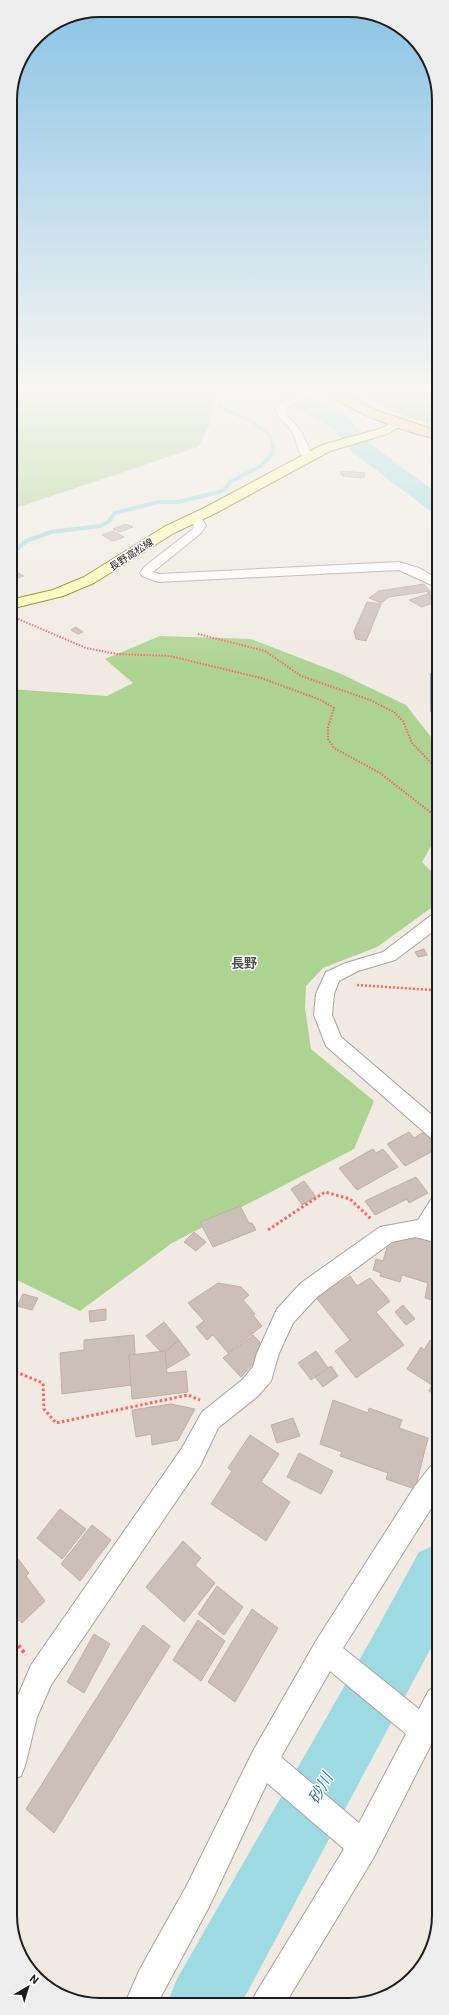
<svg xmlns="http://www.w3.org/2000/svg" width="449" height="2015" viewBox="0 0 449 2015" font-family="Roboto,'Noto Sans JP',sans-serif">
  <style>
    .forest { fill: #acd392 }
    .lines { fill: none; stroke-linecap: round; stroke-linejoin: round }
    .stream { stroke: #9edae2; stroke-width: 4 }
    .river { fill: #9edae2; fill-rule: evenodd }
    .building { fill: #ccbfb8; stroke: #c3aea3 }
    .minor-casing { stroke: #a4a4a4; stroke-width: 2 }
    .secondary-casing { stroke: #787900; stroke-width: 2 }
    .primary-casing { stroke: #975500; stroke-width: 2 }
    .path-far3 { stroke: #ff6464; stroke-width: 2; stroke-dasharray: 1.5 1.5; stroke-linecap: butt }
    .path-far2 { stroke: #ff6464; stroke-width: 2.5; stroke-dasharray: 2 2; stroke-linecap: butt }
    .path-far1 { stroke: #ff6464; stroke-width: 3; stroke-dasharray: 2.5 2.5; stroke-linecap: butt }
    .path { stroke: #ff6464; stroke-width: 4; stroke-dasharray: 3 3; stroke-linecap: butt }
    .minor { fill: #fff; fill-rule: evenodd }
    .secondary { fill: #fffbb1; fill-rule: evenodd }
    .primary { fill: #ffc898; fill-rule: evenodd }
    .labels { text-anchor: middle; stroke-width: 3; stroke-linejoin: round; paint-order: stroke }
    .far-street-label { font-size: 10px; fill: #1d1d1d; stroke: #fff }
    .neighbourhood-label { font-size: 13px; font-weight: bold; fill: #505050; stroke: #fff }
    .near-water-label { font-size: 16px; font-style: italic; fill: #3b7ba6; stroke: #fff }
    .rim { fill: none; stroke: #1d1d1d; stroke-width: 2 }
  </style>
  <rect width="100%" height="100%" fill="#f0eae2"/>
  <!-- forest -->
  <g class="forest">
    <path d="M 10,391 L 213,391 L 211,422 L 198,447 L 10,510 Z"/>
    <path d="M 358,391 L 438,391 L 438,427 L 393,412 Z"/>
    <path d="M 160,636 L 251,639 L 339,673 L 406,705 L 438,746 L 438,844 L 434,841 L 422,862 L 438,878 L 439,892 L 431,908 L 377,947 L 323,968 L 306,986 L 305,1008 L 311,1049 L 374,1101 L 354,1149 L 172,1243 L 80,1311 L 11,1277 L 10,689 L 107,696 L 133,683 L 105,659 Z"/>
  </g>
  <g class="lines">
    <!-- stream -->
    <path class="stream" d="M 10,552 L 15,551 L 26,541 L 51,532 L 100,526 L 108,522 L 115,513 L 158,502 L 178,502 L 219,492 L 226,488 L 230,482 L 261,466 L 272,454 L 273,447 L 270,436 L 253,422 L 220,407 L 217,395 L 213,391"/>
    <!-- river -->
    <g class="river">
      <path d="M 261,391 L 294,391 L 349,418 L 368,442 L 438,494 L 438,512 L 429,510 L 352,452 L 333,428 L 279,399 L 264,395 Z"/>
      <path d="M 439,1543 L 439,1633 L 241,2004 L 167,2004 L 177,1979 L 373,1636 L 419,1552 Z"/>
    </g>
  </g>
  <!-- building -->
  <g class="building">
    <path d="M 341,471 L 365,473 L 364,477 L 361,478 L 342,476 L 343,474 L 340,474 Z"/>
    <path d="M 126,524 L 133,527 L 120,532 L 113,529 Z"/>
    <path d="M 113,531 L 124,537 L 113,541 L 102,535 Z"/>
    <path d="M 10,568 L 24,576 L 10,581 Z"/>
    <path d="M 424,584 L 430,591 L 389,597 L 381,603 L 369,598 L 379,591 Z"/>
    <path d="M 438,590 L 438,596 L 434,598 L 427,593 Z"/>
    <path d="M 428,594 L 434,598 L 438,596 L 438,601 L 422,607 L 409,600 Z"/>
    <path d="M 367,602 L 381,604 L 366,641 L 356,639 L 354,631 Z"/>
    <path d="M 76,627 L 83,632 L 78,634 L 71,630 Z"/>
    <path d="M 424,949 L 427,955 L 418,957 L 415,952 Z"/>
    <path d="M 427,1130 L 439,1143 L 439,1145 L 430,1151 L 431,1152 L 405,1166 L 387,1144 L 409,1132 L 414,1138 Z"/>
    <path d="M 373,1149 L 376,1153 L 383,1149 L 398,1167 L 357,1190 L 339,1168 Z"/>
    <path d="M 416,1177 L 428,1193 L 409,1203 L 407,1199 L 375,1215 L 365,1201 Z"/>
    <path d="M 304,1181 L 316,1197 L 302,1205 L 291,1189 Z"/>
    <path d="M 240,1206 L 249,1223 L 252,1223 L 256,1230 L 213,1247 L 200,1222 Z"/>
    <path d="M 194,1232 L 206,1242 L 196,1251 L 184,1242 Z"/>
    <path d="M 405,1234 L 439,1242 L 439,1302 L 425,1298 L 428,1283 L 402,1275 L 400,1282 L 380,1276 L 381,1273 L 373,1270 L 376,1259 L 383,1261 L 389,1241 L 394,1242 L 396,1238 Z"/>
    <path d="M 350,1276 L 357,1286 L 370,1278 L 390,1301 L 376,1312 L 404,1345 L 356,1378 L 335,1351 L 350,1340 L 314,1295 L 332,1284 L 334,1286 Z"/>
    <path d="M 218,1283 L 241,1287 L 249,1295 L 243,1300 L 255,1314 L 253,1315 L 262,1326 L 228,1353 L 213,1335 L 207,1340 L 196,1327 L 204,1321 L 188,1303 Z"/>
    <path d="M 23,1294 L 38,1298 L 32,1310 L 17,1306 Z"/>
    <path d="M 403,1305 L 415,1319 L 406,1325 L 395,1312 Z"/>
    <path d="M 106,1309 L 106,1320 L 90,1322 L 89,1311 Z"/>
    <path d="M 164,1322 L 179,1340 L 165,1352 L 165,1351 L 160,1351 L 146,1336 Z"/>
    <path d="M 134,1335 L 135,1354 L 129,1355 L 131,1385 L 62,1394 L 60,1353 L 84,1350 L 84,1340 Z"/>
    <path d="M 253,1335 L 260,1342 L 253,1364 L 241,1377 L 223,1358 Z"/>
    <path d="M 179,1340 L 190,1355 L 166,1369 L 165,1352 Z"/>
    <path d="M 430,1340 L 439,1346 L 439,1397 L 429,1391 L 432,1385 L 407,1369 L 421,1347 L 424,1350 Z"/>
    <path d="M 165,1351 L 167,1373 L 186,1371 L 188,1392 L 132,1399 L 129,1355 Z"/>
    <path d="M 316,1351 L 328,1368 L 311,1380 L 298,1363 Z"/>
    <path d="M 331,1366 L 338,1376 L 323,1387 L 315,1377 Z"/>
    <path d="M 333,1400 L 368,1413 L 369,1408 L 402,1420 L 399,1428 L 428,1438 L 415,1489 L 386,1479 L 388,1473 L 340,1456 L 342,1452 L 320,1444 Z"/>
    <path d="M 171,1404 L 195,1409 L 178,1440 L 152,1445 L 151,1434 L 136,1437 L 132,1410 Z"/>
    <path d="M 293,1418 L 300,1436 L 277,1443 L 271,1425 Z"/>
    <path d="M 250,1435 L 279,1454 L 261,1482 L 290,1502 L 266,1541 L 211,1504 L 232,1471 L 228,1468 Z"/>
    <path d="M 299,1453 L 333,1471 L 321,1494 L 287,1477 Z"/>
    <path d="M 60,1509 L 86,1529 L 62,1559 L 37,1538 Z"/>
    <path d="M 92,1525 L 111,1540 L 80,1581 L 61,1564 Z"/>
    <path d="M 183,1541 L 201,1558 L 195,1565 L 215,1583 L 184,1622 L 146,1587 Z"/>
    <path d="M 11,1550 L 29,1573 L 26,1576 L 45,1601 L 22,1623 L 19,1620 L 11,1627 Z"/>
    <path d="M 217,1586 L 243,1607 L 224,1635 L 198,1614 Z"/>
    <path d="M 252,1609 L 278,1628 L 235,1702 L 208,1682 Z"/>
    <path d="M 198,1620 L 225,1641 L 201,1681 L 173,1660 Z"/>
    <path d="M 143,1625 L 170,1646 L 54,1833 L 26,1809 Z"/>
    <path d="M 94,1634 L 110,1644 L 84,1693 L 67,1682 Z"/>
    <path d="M 11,1663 L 17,1664 L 11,1692 Z"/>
  </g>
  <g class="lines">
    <defs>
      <g id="minor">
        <path d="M 302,391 L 312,391 L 314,394 L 287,407 L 285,410 L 287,415 L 301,431 L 313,457 L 308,460 C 298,458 297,441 293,433 C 288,424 278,420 275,410 L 281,403 L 304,393 Z"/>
        <path d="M 196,514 L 200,515 L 206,526 L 201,533 L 153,572 L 160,574 L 399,562 L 419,568 L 438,579 L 438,588 L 399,570 L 158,582 L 142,576 L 140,573 L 144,567 L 193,529 L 194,526 L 190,517 Z"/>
        <path d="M 438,670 L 438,715 L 433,714 L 431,711 L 431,674 L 433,671 Z"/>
        <path d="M 439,912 L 439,927 L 395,960 L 358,971 L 339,981 L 334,994 L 332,1015 L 341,1037 L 439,1121 L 439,1141 L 432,1139 L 326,1046 L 314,1015 L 316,994 L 326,972 L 346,963 L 383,952 L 433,914 Z"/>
        <path d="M 439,1195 L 439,1243 L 415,1237 L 392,1242 L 317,1297 L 293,1323 L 279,1353 L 271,1381 L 258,1396 L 218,1428 L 200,1466 L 51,1685 L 37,1717 L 25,1766 L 21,1776 L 11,1780 L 11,1712 L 31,1665 L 182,1448 L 202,1412 L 242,1380 L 253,1367 L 257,1353 L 277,1309 L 301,1283 L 380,1227 L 418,1220 L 432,1198 Z"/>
        <path d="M 439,1464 L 439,1496 L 343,1648 L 419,1709 L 429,1690 L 439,1686 L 439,1729 L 374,1857 L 285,2004 L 251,2004 L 256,1993 L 344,1849 L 267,1783 L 209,1907 L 157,2004 L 125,2003 L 140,1969 L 187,1885 L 253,1751 L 316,1641 L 415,1486 L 430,1467 ZM 330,1671 L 406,1734 L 359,1823 L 281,1757 Z"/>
      </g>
      <path id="secondary" d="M 400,419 L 406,423 L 387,434 L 330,451 L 216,513 L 174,533 L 94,583 L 63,596 L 10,609 L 10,600 L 53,590 L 84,577 L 164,527 L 206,507 L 322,445 L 379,429 Z"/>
      <path id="primary" d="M 329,391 L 342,391 L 375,410 L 438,431 L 438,439 C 413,434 344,412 329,391 Z"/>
    </defs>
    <!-- minor casing -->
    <use href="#minor" class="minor-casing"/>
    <!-- secondary casing -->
    <use href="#secondary" class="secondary-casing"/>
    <!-- primary casing -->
    <use href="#primary" class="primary-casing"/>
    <!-- path-far3 -->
    <g class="path-far3">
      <path d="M 18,619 L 86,648 L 117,654 L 170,656 L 261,678 L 321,700 L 334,708 L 328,727 L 328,739 L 334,748 L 380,773 L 434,815"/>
      <path d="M 198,634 L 265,651 L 301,676 L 370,700 L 394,712 L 403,721 L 412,743 L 438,770"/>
    </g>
    <!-- path-far2 -->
    <g class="path-far2">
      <path d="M 433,814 L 438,821"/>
      <path d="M 357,985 L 431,990 L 439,986"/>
    </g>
    <!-- path-far1 -->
    <g class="path-far1">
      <path d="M 268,1230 L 325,1192 L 350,1199 L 371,1219"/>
      <path d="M 11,1370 L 43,1383 L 44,1409 L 56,1423 L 188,1395 L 200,1400"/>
    </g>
    <!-- path -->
    <path class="path" d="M 11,1636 L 26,1655"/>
    <!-- minor -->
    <use href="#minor" class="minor"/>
    <!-- secondary -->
    <use href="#secondary" class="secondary"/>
    <!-- primary -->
    <use href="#primary" class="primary"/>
  </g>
  <!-- sky -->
  <linearGradient id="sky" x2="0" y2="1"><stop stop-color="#8ac3e6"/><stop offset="0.58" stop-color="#f8f6f2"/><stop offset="1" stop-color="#f8f6f2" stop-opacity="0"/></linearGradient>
  <rect width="449" height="673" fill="url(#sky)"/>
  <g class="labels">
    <!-- far-street labels -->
    <g class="far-street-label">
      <text transform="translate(131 554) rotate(-33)" y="4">長野高松線</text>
    </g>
    <!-- neighbourhood labels -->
    <g class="neighbourhood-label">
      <text x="244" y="968">長野</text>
    </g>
    <!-- near-water labels -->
    <g class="near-water-label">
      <text transform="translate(320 1788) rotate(-61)" y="6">砂川</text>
    </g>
  </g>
  <!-- crop -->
  <path d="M0 0H449V2015H0ZM100 17H349A83 83 0 0 1 432 100V1915A83 83 0 0 1 349 1998H100A83 83 0 0 1 17 1915V100A83 83 0 0 1 100 17Z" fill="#ededed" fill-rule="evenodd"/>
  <path class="rim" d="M100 17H349A83 83 0 0 1 432 100V1915A83 83 0 0 1 349 1998H100A83 83 0 0 1 17 1915V100A83 83 0 0 1 100 17Z"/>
  <!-- north arrow -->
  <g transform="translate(28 1987) rotate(38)" stroke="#ffffff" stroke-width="3" paint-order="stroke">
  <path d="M0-3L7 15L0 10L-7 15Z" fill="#1d1d1d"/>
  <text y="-6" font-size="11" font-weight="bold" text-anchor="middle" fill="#1d1d1d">N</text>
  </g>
</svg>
